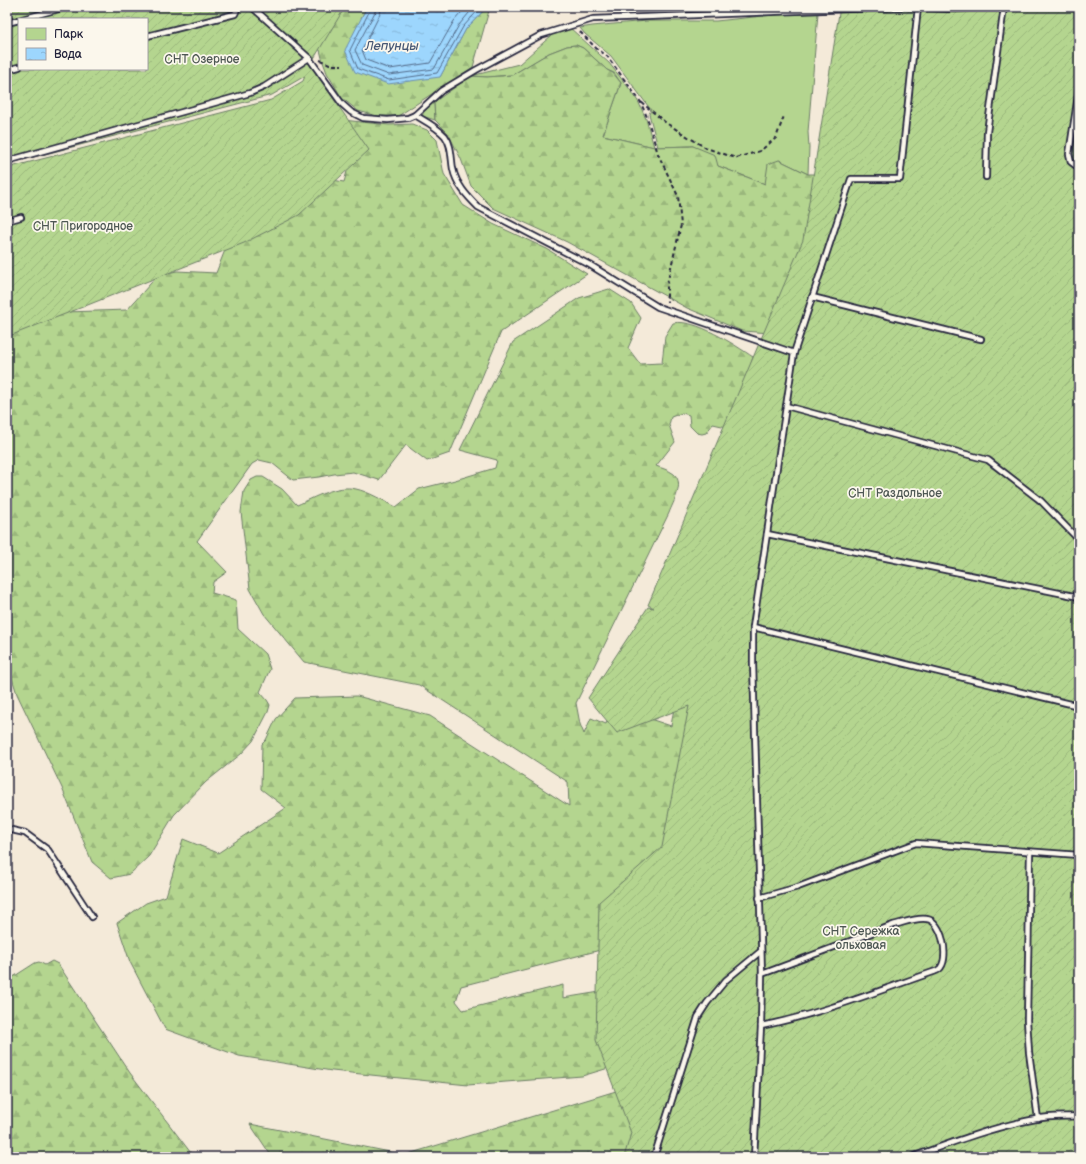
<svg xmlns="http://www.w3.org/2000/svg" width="1086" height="1164" viewBox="0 0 1086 1164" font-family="'Balsamiq Sans',sans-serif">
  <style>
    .green { fill: #b4d58f; stroke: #6b7c65 }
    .forest { fill: url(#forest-firs); stroke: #6b7c65 }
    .garden { fill: url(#garden-furrows); stroke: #6b7c65; fill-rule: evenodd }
    .water { fill: url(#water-ripples); stroke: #6c8eaf }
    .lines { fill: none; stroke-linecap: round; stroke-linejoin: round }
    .shore { stroke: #536a89; stroke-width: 1 }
    .lane-casing { stroke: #22223b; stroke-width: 8 }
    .path { stroke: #22223b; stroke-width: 2; stroke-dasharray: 4 3; stroke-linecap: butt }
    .lane { stroke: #fbf7ec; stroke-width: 4.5 }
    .labels { text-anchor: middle; stroke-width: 3.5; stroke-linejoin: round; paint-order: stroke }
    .park-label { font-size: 12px; fill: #4e5854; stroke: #fbf7ec }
    .water-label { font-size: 13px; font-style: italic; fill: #475875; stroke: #fbf7ec }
  </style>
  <defs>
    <pattern id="forest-firs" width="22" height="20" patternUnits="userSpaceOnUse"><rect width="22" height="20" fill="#b4d58f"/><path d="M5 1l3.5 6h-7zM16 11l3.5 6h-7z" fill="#9ab77c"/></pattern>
    <pattern id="garden-furrows" width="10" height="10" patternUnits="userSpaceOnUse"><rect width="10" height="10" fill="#b4d58f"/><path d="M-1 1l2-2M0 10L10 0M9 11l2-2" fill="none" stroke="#9ab77c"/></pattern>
    <pattern id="water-ripples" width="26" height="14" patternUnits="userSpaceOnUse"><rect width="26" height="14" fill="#9dd6fd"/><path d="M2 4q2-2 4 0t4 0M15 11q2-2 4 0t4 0" fill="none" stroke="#87b7da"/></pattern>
  </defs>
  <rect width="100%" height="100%" fill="#f4ead9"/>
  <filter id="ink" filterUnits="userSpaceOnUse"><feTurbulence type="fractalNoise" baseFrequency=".025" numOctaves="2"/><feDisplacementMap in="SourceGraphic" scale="8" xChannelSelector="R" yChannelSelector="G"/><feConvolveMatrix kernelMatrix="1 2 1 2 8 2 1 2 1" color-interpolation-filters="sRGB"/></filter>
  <g filter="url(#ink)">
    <!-- green -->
    <g class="green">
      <path d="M 818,13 L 808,132 L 809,147 L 808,174 L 779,160 L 765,184 L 718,166 L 693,146 L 658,147 L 649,114 L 651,110 L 611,56 L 585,34 L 580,28 L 592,26 L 647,21 L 716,21 L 773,15 Z"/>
      <path d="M 569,27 L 609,63 L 632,92 L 639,103 L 646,119 L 654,147 L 603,135 L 621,83 L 614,73 L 607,70 L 583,48 L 576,45 L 567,46 L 549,53 L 512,75 L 487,77 L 471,76 L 519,64 L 560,28 Z"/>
      <path d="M 434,102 L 435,120 L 422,116 L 424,111 Z"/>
    </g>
    <!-- forest -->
    <g class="forest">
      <path d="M 270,7 L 367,7 L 361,18 L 440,77 L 466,29 L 487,7 L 490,7 L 473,67 L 398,116 L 377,116 L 358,111 L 342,98 L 327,73 L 323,62 L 320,50 L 311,49 Z"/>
      <path d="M 576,45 L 583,48 L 607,70 L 613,73 L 621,83 L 603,135 L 654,147 L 693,146 L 715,155 L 718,166 L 765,184 L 768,164 L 779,160 L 808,174 L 822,174 L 785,334 L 742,331 L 687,308 L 567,242 L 493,208 L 471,186 L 461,159 L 448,133 L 435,120 L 434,102 L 471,76 L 487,77 L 512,75 L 549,53 L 567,46 Z"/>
      <path d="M 343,120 L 389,125 L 412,124 L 427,130 L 437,140 L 444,174 L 463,205 L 493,224 L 547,249 L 587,274 L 501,332 L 450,453 L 427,461 L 406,445 L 379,480 L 353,472 L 334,474 L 319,477 L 293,480 L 272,463 L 259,460 L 252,464 L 197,541 L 227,572 L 213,582 L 212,593 L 236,600 L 238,629 L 265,654 L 270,669 L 260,692 L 267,700 L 270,705 L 268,712 L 253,741 L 241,754 L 206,782 L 174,815 L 149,856 L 130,874 L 111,878 L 92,862 L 62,788 L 17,694 L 7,662 L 7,310 L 66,312 L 127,310 L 158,275 L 177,271 L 216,273 L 240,212 L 321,178 L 344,182 L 352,154 Z"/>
      <path d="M 609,289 L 631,303 L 641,318 L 628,348 L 640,364 L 662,363 L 665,336 L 673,323 C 695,318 735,345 753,357 L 731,428 L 713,424 L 706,433 L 702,434 L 697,433 L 690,426 L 689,415 L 682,413 L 671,417 L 669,425 L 675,442 L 656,466 C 661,468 669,470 674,474 C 685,484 673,502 669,513 L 576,703 L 580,724 L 584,734 L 591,718 L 606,724 L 611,706 L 671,726 L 674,708 L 733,694 L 699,822 L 608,948 L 461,986 L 456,1001 L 463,1010 L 563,985 L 563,998 L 606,991 L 622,1064 L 582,1076 L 468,1085 L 332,1071 L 239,1056 L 165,1029 L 130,962 L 117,923 L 146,903 L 166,896 L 183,839 L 218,853 L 286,808 L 261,789 L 262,744 L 266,740 L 276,719 L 295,698 L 357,696 L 430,716 L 569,806 L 568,782 L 419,685 L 304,662 L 264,614 L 250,589 L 241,512 L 244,491 L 251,480 L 257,477 L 263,477 L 282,489 L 297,505 C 314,498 337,484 356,489 C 367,491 386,502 396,507 L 419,489 L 455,480 L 495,468 L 497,460 L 460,450 L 513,342 L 579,298 Z"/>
      <path d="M 39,962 L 45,965 L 52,961 L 58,964 L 130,1073 L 194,1157 L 7,1157 L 7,981 L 35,963 Z"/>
      <path d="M 649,1081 L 645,1157 L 272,1157 L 250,1124 L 405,1155 Z"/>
    </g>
    <!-- garden -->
    <g class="garden">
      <path d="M 7,7 L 345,7 L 310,65 L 369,150 L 299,215 L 244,243 L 7,337 L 7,168 L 271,100 L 303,81 L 305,76 L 272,95 L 7,164 ZM 19,19 L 147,19 L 147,69 L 19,69 Z"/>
      <path d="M 840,7 L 1079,7 L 1079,1157 L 624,1157 L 631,1133 L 596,1040 L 599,902 L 662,847 L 689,706 L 617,733 L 588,698 L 648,607 L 654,608 L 648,605 L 803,240 Z"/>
    </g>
    <!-- water -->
    <path class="water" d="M 367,7 L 487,7 L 466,29 L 440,77 L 388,84 L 355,72 L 345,50 Z"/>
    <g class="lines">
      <!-- shore -->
      <g class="shore">
        <path d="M 370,7 L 370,10 L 350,50 L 358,69 L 389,80 L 437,73 L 463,27 L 481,7"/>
        <path d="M 376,7 L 375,12 L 355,50 L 362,65 L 389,75 L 434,69 L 459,25 L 474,7"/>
        <path d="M 382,7 L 380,14 L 362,50 L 366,60 L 390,69 L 430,63 L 454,21 L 466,7"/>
      </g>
      <defs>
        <g id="lane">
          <path d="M 252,7 L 309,58 L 342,104 L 351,112 L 363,118 L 388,120 L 408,118 L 415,115 C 425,121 437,127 445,136 C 452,145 451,158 453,169 C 456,184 467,196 478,207 L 590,265 L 658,307 L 794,353 L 753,627 L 753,663 L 762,974 L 761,1026 L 754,1157"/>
          <path d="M 908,7 L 955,9 L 982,7"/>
          <path d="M 22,19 L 66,7"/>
          <path d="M 7,23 L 19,20"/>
          <path d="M 147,36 L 235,14 L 238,7"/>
          <path d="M 7,70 L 19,67"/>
          <path d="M 1079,89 L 1069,154 L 1071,162 L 1079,168"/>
          <path d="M 415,115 L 441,91 L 476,70 L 541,35 L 593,19 L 901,7"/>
          <path d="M 7,161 L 250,93 L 264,87 L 309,58"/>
          <path d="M 986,177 L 987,132 L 1004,7"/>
          <path d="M 7,221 L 21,217"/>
          <path d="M 812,297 L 981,339"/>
          <path d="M 794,353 L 851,179 L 900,179 L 918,7"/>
          <path d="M 786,406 L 988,460 L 1041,501 L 1079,540"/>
          <path d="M 767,534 L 1079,597"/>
          <path d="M 753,627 L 1079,706"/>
          <path d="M 7,829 L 25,833 L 48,850 L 92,917"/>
          <path d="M 1030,852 L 1027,1020 L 1029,1052 L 1038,1119"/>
          <path d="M 759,898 L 798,887 L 916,843 L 1079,855"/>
          <path d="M 761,1026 C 821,1014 878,991 936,971 C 937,971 941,968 941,967 C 949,956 942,921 927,919 C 916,917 903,923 893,925 L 762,974"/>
          <path d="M 654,1157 L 698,1017 L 707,1003 L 726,980 L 761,951"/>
          <path d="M 912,1157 C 953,1142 993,1127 1036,1119 C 1050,1116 1065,1117 1079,1116"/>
        </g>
      </defs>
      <!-- lane casing -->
      <use href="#lane" class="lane-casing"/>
      <!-- path -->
      <g class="path">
        <path d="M 580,32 L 596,48 L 607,56 L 640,101 L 647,117 L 658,154 L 678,196 L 681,225 L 667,284 L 667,302"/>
        <path d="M 320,60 L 332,65 L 342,65"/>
        <path d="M 641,102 L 666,123 L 706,148 L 736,158 L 760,151 L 776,138 L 784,116"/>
      </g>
      <!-- lane -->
      <use href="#lane" class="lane"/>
    </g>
  </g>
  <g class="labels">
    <!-- park labels -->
    <g class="park-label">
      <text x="202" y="63">СНТ Озерное</text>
      <text x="83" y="230">СНТ Пригородное</text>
      <text x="895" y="497">СНТ Раздольное</text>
      <text x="861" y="935">СНТ Сережка<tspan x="861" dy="14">ольховая</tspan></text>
    </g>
    <!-- water labels -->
    <g class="water-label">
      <text x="392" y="50">Лепунцы</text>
    </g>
  </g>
  <!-- margin -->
  <rect width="1086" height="1164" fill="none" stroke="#fbf7ec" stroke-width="24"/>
  <rect x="12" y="12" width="1062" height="1140" fill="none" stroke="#22223b" stroke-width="1.5" filter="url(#ink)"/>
  <!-- legend -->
  <rect x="18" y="18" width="130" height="52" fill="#fbf7ec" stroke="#a4a2a5"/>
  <rect x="26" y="28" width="20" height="12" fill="#b4d58f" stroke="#a4a2a5"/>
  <text x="54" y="38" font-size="12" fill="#22223b">Парк</text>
  <rect x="26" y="48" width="20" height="12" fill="url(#water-ripples)" stroke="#a4a2a5"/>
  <text x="54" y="58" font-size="12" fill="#22223b">Вода</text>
</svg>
